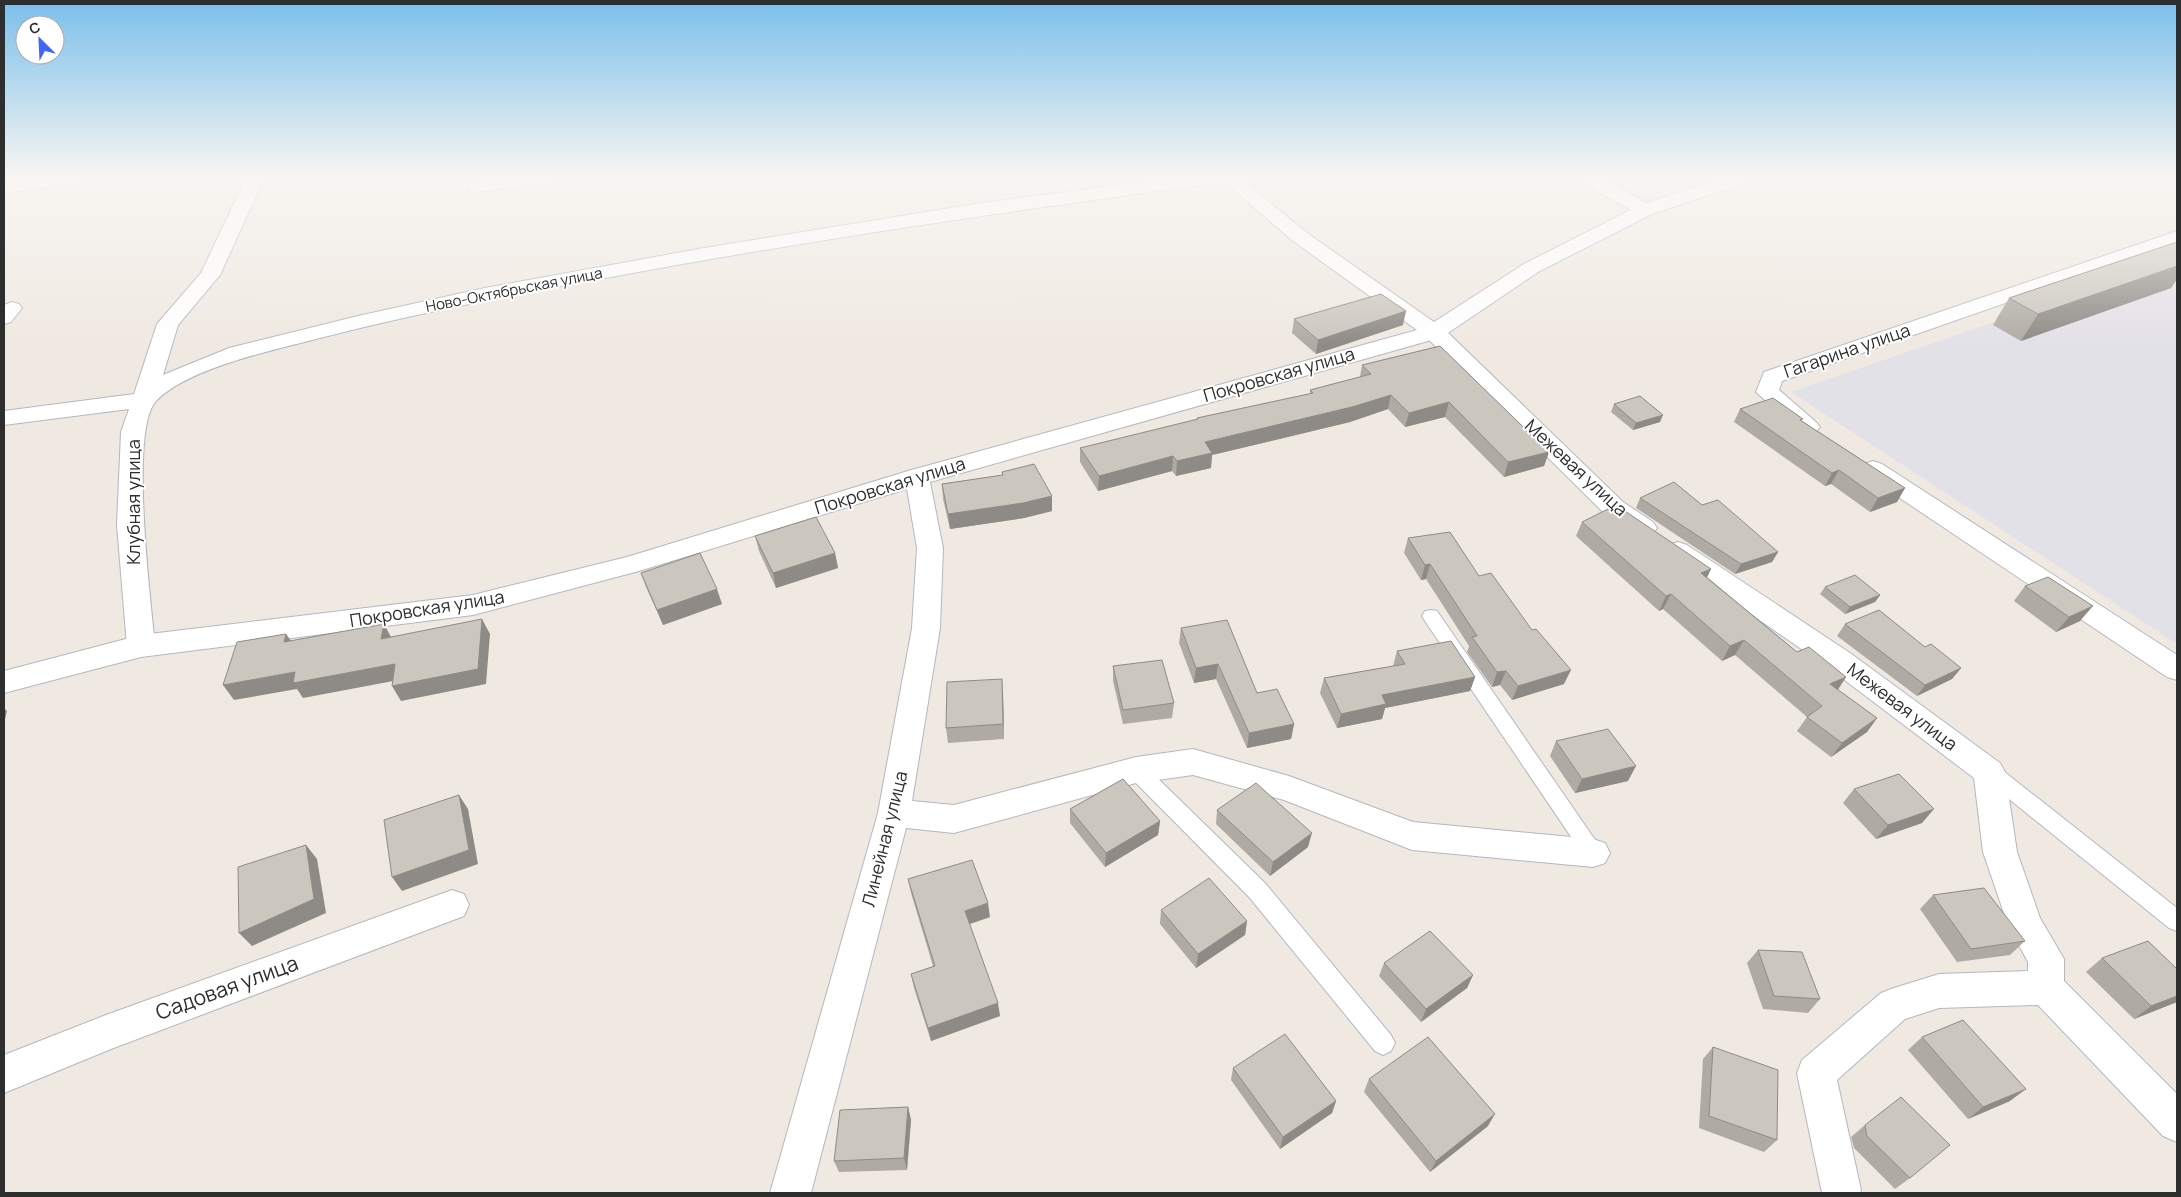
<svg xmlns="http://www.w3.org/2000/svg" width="2181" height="1197" viewBox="0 0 2181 1197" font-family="Manrope,sans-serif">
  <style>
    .industrial { fill: #e3e1e8 }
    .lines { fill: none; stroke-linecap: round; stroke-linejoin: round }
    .service-casing { stroke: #b4b7c1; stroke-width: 2 }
    .minor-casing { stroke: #b4b7c1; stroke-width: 2 }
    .tertiary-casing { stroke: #b4b7c1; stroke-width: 2 }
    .service { fill: #fff; fill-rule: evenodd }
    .minor { fill: #fff; fill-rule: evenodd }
    .tertiary { fill: #fff; fill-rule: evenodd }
    .wall { fill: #afaba4 }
    .shaded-wall { fill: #8e8b86 }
    .building { fill: #cbc7bf; stroke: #8e8b86 }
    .labels { text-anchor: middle; stroke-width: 4; stroke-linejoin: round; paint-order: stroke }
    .far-street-label { font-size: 15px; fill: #2e2e2e; stroke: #fff }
    .street-label { font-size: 18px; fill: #2e2e2e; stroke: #fff }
    .near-street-label { font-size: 21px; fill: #2e2e2e; stroke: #fff }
  </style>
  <rect width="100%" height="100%" fill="#efe9e1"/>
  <!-- industrial -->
  <path class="industrial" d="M 2177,259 L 2177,644 L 1791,392 Z"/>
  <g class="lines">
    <defs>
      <g id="service">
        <path d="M 1431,610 L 1437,611 L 1600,847 L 1604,853 L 1600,859 L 1593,862 L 1586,859 L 1425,621 L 1422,616 L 1425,611 Z"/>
        <path d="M 1136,762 L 1143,764 L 1265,883 L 1391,1035 L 1395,1043 L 1391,1051 L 1383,1055 L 1375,1051 L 1249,897 L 1129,776 L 1126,770 L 1129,764 Z"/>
        <path d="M 1990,764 L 1997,766 L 2177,908 L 2177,931 L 2169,928 L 1983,778 L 1980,772 L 1983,766 Z"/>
      </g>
      <g id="minor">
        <path d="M 34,178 L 83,178 L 80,182 L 74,183 L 4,193 L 4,183 Z"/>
        <path d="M 246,178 L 264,178 L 220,275 L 178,325 L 163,375 L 229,348 L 358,316 L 485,288 L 704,248 L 982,203 L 1173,178 L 1226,178 L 1223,182 L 1217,183 C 1019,210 823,238 627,274 C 525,293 424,311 324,337 C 279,349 189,367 156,401 C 129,430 151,602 155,646 L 151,653 L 141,657 L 131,653 L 127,646 L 117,525 L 121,432 L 129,409 L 4,425 L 4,411 L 134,394 L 157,324 L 201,273 Z"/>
        <path d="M 502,178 L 555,178 L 552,182 L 546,183 L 477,192 L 471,191 L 468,187 L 471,183 Z"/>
        <path d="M 1578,178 L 1601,178 L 1652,206 L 1654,210 L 1652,214 L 1638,214 L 1581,182 Z"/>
        <path d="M 2177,231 L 2177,243 L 1782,381 L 1779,390 L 1816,422 L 1820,427 L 1816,432 L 1808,434 L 1800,432 L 1756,392 L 1764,372 Z"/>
        <path d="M 12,302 L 19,304 L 22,308 L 11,322 L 4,324 L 4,305 Z"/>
        <path d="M 1434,326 L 1442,327 L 1623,502 L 1653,522 L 1657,528 L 1653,534 C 1634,539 1620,524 1605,514 L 1426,337 L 1423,332 L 1426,327 Z"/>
        <path d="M 1873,461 L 1882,464 L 2177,655 L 2177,680 L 2167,677 L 1864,474 L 1861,469 L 1864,464 Z"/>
        <path d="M 917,469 L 926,471 L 929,477 L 943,548 L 940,628 L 912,801 L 954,805 L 1136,757 L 1193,749 L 1289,776 L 1413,822 L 1593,839 L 1605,843 L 1610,853 L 1605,863 L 1593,867 L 1412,850 L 1284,800 L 1193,775 L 1136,783 L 954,833 L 906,828 L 811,1193 L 770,1193 L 878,813 L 912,628 L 917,548 L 905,477 L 908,471 Z"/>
        <path d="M 1678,542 L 1687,545 L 1850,653 L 2000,763 L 2005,772 L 2017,852 L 2040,918 L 2064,959 L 2064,981 L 2177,1094 L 2177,1142 L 2163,1136 L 2038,1005 L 1939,1008 L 1905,1019 L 1837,1080 L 1861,1190 L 1860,1193 L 1822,1193 L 1797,1073 L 1802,1060 L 1881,993 L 1894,988 L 1939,974 L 2028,971 L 2028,962 L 2008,925 L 1983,852 L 1974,778 L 1830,669 L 1669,557 L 1665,551 L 1669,545 Z"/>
        <path d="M 452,890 L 464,894 L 469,905 L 464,916 L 111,1049 L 4,1093 L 4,1055 L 106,1015 Z"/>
      </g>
      <path id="tertiary" d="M 1220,178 L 1240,178 L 1307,233 L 1434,322 L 1524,264 L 1638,206 L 1722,178 L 1750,178 L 1747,182 L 1652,214 L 1538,272 L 1442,337 L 926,483 L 639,571 L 473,615 L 141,657 L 4,693 L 4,671 L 141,635 L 473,595 L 627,557 L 908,471 L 1417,330 L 1293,241 Z"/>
    </defs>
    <!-- service casing -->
    <use href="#service" class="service-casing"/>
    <!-- minor casing -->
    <use href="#minor" class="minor-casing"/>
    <!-- tertiary casing -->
    <use href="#tertiary" class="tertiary-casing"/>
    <!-- service -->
    <use href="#service" class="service"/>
    <!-- minor -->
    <use href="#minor" class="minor"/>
    <!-- tertiary -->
    <use href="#tertiary" class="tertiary"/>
  </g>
  <!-- wall -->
  <g class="wall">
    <path d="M 2177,242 L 2177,279 L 2171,288 L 2021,341 L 1993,325 L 2009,298 Z"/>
    <path d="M 1294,319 L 1403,325 L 1316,354 L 1292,333 Z"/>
    <path d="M 1440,346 L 1549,452 L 1544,466 L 1504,477 L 1445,417 L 1405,427 L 1388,409 L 1350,422 L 1212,455 L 1211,468 L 1176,476 L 1172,471 L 1098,491 L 1080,462 L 1080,448 L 1197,420 L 1197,418 L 1310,394 L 1310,390 L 1360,377 L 1362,365 Z"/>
    <path d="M 1614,404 L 1660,422 L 1633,430 L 1611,412 Z"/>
    <path d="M 1740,409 L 1802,421 L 1905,488 L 1897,502 L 1870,512 L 1831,484 L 1825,486 L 1734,422 Z"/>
    <path d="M 1002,472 L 1052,511 L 1024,518 L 950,529 L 943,499 L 942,484 L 1002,475 Z"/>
    <path d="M 1640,498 L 1702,505 L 1778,552 L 1772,562 L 1735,574 L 1636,508 Z"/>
    <path d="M 1582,522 L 1707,577 L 1797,652 L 1846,677 L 1838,690 L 1877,718 L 1867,732 L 1831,757 L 1797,731 L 1807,717 L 1735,655 L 1722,661 L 1663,609 L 1659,611 L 1576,536 Z"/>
    <path d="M 755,536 L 835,553 L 838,568 L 776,588 L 759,551 Z"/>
    <path d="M 1408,538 L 1479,576 L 1564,684 L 1512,700 L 1500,685 L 1492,687 L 1467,652 L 1469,646 L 1426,579 L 1421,580 L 1404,553 Z"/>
    <path d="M 641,573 L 722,604 L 663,625 L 646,587 Z"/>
    <path d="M 2025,586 L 2080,621 L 2056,632 L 2014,601 Z"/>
    <path d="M 1825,587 L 1880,595 L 1875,602 L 1845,614 L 1820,594 Z"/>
    <path d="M 1845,624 L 1925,647 L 1961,668 L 1952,679 L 1917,696 L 1837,636 Z"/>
    <path d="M 1181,628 L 1294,724 L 1291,739 L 1247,748 L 1216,679 L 1194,683 L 1179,643 Z"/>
    <path d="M 1397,651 L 1475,677 L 1470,691 L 1385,708 L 1382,719 L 1337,728 L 1320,693 L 1324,678 L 1393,666 Z"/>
    <path d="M 1113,666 L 1174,703 L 1172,718 L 1123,724 L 1113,681 Z"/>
    <path d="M 1003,693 L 1004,739 L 948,743 L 946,728 Z"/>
    <path d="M 1556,741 L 1628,781 L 1575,793 L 1550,756 Z"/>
    <path d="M 1854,789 L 1922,823 L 1876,839 L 1843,803 Z"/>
    <path d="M 1070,809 L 1160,821 L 1158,835 L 1105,867 L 1070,823 Z"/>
    <path d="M 1217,810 L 1308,847 L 1270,876 L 1216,824 Z"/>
    <path d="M 908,879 L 990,917 L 969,924 L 1000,1016 L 931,1041 L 914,988 L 911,974 L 933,966 L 911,893 Z"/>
    <path d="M 1933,895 L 2025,941 L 2010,955 L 1957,962 L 1920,909 Z"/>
    <path d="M 1161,910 L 1247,921 L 1245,935 L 1196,968 L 1160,924 Z"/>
    <path d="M 1758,950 L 1820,999 L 1808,1013 L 1763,1009 L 1747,963 Z"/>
    <path d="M 2102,958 L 2177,969 L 2177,1002 L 2134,1019 L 2086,972 Z"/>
    <path d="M 1384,963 L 1473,975 L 1467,988 L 1421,1022 L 1379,976 Z"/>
    <path d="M 1922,1037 L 2010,1101 L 1968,1119 L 1908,1050 Z"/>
    <path d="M 1713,1047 L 1777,1140 L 1764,1152 L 1699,1128 L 1703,1059 Z"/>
    <path d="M 1233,1068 L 1336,1101 L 1332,1113 L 1280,1149 L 1231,1080 Z"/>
    <path d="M 1369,1079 L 1488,1126 L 1430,1172 L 1364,1092 Z"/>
    <path d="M 908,1107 L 911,1120 L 907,1170 L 839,1172 L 834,1161 Z"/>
    <path d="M 1865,1125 L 1910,1178 L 1895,1189 L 1854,1148 L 1851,1137 Z"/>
  </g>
  <!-- shaded-wall -->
  <g class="shaded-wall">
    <path d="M 2177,266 L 2177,279 L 2171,288 L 2021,341 L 2038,314 Z"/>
    <path d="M 1406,311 L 1403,325 L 1316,354 L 1318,340 Z"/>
    <path d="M 1391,395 L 1388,409 L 1350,422 L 1212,455 L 1211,468 L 1176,476 L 1177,461 L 1205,442 Z"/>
    <path d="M 1449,402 L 1445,417 L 1405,427 L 1409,413 Z"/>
    <path d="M 1663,415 L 1660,422 L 1633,430 L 1636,423 Z"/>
    <path d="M 1549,452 L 1544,466 L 1504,477 L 1508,462 Z"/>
    <path d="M 1173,456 L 1172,471 L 1098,491 L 1099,476 Z"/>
    <path d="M 1839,470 L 1831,484 L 1825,486 L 1832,473 Z"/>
    <path d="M 1905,488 L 1897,502 L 1870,512 L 1878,498 Z"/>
    <path d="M 1052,496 L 1052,511 L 1024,518 L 950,529 L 948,514 Z"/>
    <path d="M 1778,552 L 1772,562 L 1735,574 L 1741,564 Z"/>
    <path d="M 835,553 L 838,568 L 776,588 L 773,573 Z"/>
    <path d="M 1430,564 L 1426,579 L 1421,580 L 1425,565 Z"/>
    <path d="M 1711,569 L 1704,584 L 1701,573 Z"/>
    <path d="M 717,589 L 722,604 L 663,625 L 657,610 Z"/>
    <path d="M 1671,594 L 1663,609 L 1659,611 L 1666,596 Z"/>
    <path d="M 1880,595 L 1875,602 L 1845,614 L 1850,607 Z"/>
    <path d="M 2093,606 L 2080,621 L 2056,632 L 2069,617 Z"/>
    <path d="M 482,619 L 490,634 L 486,684 L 401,701 L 392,686 Z"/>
    <path d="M 384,624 L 392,639 L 381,639 Z"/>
    <path d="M 286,634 L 297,649 L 284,642 Z"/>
    <path d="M 1744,640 L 1735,655 L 1722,661 L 1730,646 Z"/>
    <path d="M 395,664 L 404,679 L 303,698 L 297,689 L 234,700 L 223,685 L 295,672 Z"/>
    <path d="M 1218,664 L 1216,679 L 1194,683 L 1196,668 Z"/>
    <path d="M 1961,668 L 1952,679 L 1917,696 L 1925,685 Z"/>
    <path d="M 1571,670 L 1564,684 L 1512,700 L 1518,686 Z"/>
    <path d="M 1506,671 L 1500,685 L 1492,687 L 1497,672 Z"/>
    <path d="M 1475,677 L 1470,691 L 1385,708 L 1382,719 L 1337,728 L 1341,714 L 1382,695 Z"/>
    <path d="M 1846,677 L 1836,692 L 1830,684 Z"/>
    <path d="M 1002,679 L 1003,693 L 1004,739 L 1003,724 Z"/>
    <path d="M 4,708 L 7,711 L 4,724 Z"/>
    <path d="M 1877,718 L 1867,732 L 1831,757 L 1842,743 Z"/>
    <path d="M 1294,724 L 1291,739 L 1247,748 L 1249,733 Z"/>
    <path d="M 1636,766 L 1628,781 L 1575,793 L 1582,779 Z"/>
    <path d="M 459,795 L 468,809 L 478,864 L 402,891 L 392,877 Z"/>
    <path d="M 1934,809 L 1922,823 L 1876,839 L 1888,825 Z"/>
    <path d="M 1160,821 L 1158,835 L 1105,867 L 1106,853 Z"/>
    <path d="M 1312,833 L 1308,847 L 1270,876 L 1273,862 Z"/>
    <path d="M 306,845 L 317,859 L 326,913 L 252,946 L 239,933 Z"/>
    <path d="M 988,903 L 990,917 L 967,925 L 965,911 Z"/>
    <path d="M 1247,921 L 1245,935 L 1196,968 L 1198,954 Z"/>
    <path d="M 1473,975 L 1467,988 L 1421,1022 L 1426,1009 Z"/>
    <path d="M 2177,996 L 2177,1002 L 2134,1019 L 2151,1006 Z"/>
    <path d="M 998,1003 L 1000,1016 L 931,1041 L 928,1028 Z"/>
    <path d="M 2026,1089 L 2010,1101 L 1968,1119 L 1983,1107 Z"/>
    <path d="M 1336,1101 L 1332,1113 L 1280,1149 L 1283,1137 Z"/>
    <path d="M 908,1107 L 911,1120 L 907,1170 L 904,1158 Z"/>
    <path d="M 1495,1114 L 1488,1126 L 1430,1172 L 1436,1161 Z"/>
  </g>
  <!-- building -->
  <g class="building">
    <path d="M 2177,242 L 2177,266 L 2038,314 L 2009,298 Z"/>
    <path d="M 1381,294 L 1406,311 L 1318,340 L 1294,319 Z"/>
    <path d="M 1440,346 L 1549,452 L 1508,462 L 1449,402 L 1409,413 L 1391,395 L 1352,407 L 1205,442 L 1212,453 L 1177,461 L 1173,456 L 1099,476 L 1080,448 L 1198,419 L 1197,418 L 1313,393 L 1310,390 L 1371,374 L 1362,365 Z"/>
    <path d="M 1640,396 L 1663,415 L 1636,423 L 1614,404 Z"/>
    <path d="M 1773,398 L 1803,419 L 1800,420 L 1905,488 L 1878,498 L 1839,470 L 1832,473 L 1740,409 Z"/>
    <path d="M 1034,464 L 1052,496 L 1023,503 L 948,514 L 942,484 L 1003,475 L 1002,472 Z"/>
    <path d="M 1674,482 L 1702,505 L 1718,500 L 1778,552 L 1741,564 L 1640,498 Z"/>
    <path d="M 1616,505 L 1711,569 L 1701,573 L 1797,652 L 1809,647 L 1846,677 L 1830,684 L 1877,718 L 1842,743 L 1807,717 L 1822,706 L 1744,640 L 1730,646 L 1671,594 L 1666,596 L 1582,522 Z"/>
    <path d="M 816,517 L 835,553 L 773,573 L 755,536 Z"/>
    <path d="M 1450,532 L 1479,576 L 1491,573 L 1532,630 L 1536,629 L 1571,670 L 1518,686 L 1506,671 L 1497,672 L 1472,637 L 1477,636 L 1430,564 L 1425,565 L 1408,538 Z"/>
    <path d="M 700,553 L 717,589 L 657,610 L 641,573 Z"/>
    <path d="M 1855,575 L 1880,595 L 1850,607 L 1825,587 Z"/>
    <path d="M 2048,577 L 2093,606 L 2069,617 L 2025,586 Z"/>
    <path d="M 1879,610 L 1925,647 L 1931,644 L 1961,668 L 1925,685 L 1845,624 Z"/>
    <path d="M 482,619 L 478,669 L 392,686 L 395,664 L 293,683 L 295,672 L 223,685 L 237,642 L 286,634 L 284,642 L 384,624 L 381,639 Z"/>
    <path d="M 1227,620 L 1257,693 L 1277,689 L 1294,724 L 1249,733 L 1218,664 L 1196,668 L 1181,628 Z"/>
    <path d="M 1451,641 L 1475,677 L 1382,695 L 1386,704 L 1341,714 L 1324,678 L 1405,664 L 1397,651 Z"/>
    <path d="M 1162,660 L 1174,703 L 1123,710 L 1113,666 Z"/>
    <path d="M 1002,679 L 1003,724 L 946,728 L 947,682 Z"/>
    <path d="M 1608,729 L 1636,766 L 1582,779 L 1556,741 Z"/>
    <path d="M 1899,774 L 1934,809 L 1888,825 L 1854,789 Z"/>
    <path d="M 1123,779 L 1160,821 L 1106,853 L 1070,809 Z"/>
    <path d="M 1256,783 L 1312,833 L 1273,862 L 1217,810 Z"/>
    <path d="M 459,795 L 469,850 L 392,877 L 384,820 Z"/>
    <path d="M 306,845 L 314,899 L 239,933 L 238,867 Z"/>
    <path d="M 972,860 L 988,903 L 965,911 L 998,1003 L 928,1028 L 911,974 L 935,966 L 908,879 Z"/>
    <path d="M 1209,878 L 1247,921 L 1198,954 L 1161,910 Z"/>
    <path d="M 1984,888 L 2025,941 L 1971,949 L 1933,895 Z"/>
    <path d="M 1430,931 L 1473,975 L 1426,1009 L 1384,963 Z"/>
    <path d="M 2148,941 L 2177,969 L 2177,996 L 2151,1006 L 2102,958 Z"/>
    <path d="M 1758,950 L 1802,952 L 1820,999 L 1774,996 Z"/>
    <path d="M 1963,1020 L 2026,1089 L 1983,1107 L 1922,1037 Z"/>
    <path d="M 1285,1034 L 1336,1101 L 1283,1137 L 1233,1068 Z"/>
    <path d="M 1428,1037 L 1495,1114 L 1436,1161 L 1369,1079 Z"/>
    <path d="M 1713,1047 L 1778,1070 L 1777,1140 L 1709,1116 Z"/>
    <path d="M 1901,1097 L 1950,1145 L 1910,1178 L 1867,1136 L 1865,1125 Z"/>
    <path d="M 908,1107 L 904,1158 L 834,1161 L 840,1110 Z"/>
  </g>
  <!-- sky -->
  <linearGradient id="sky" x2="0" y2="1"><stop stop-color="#7abfeb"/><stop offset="0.51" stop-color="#f8f5f2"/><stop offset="1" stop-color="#f8f5f2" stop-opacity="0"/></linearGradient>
  <rect width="2181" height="346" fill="url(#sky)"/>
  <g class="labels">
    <!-- far-street labels -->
    <g class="far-street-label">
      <text transform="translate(514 290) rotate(-11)" y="5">Ново-Октябрьская улица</text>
    </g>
    <!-- street labels -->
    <g class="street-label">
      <text transform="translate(1847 351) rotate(-19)" y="6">Гагарина улица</text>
      <text transform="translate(1279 375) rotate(-16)" y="6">Покровская улица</text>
      <text transform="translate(1576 468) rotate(43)" y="6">Межевая улица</text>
      <text transform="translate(890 486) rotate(-17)" y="6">Покровская улица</text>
      <text transform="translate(134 502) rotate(-90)" y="6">Клубная улица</text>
      <text transform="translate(427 609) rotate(-9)" y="6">Покровская улица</text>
      <text transform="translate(1902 707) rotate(37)" y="6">Межевая улица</text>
      <text transform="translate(885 839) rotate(-76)" y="6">Линейная улица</text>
    </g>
    <!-- near-street labels -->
    <g class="near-street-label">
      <text transform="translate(227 988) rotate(-20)" y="7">Садовая улица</text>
    </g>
  </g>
  <!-- border -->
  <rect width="2181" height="1197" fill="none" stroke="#2e2e2e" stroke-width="10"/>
  <!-- north arrow -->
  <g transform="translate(40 40) rotate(336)"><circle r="24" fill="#ffffff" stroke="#ababab"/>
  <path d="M0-4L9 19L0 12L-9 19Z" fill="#4264fb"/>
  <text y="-8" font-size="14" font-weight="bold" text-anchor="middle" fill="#2e2e2e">С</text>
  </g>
</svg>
